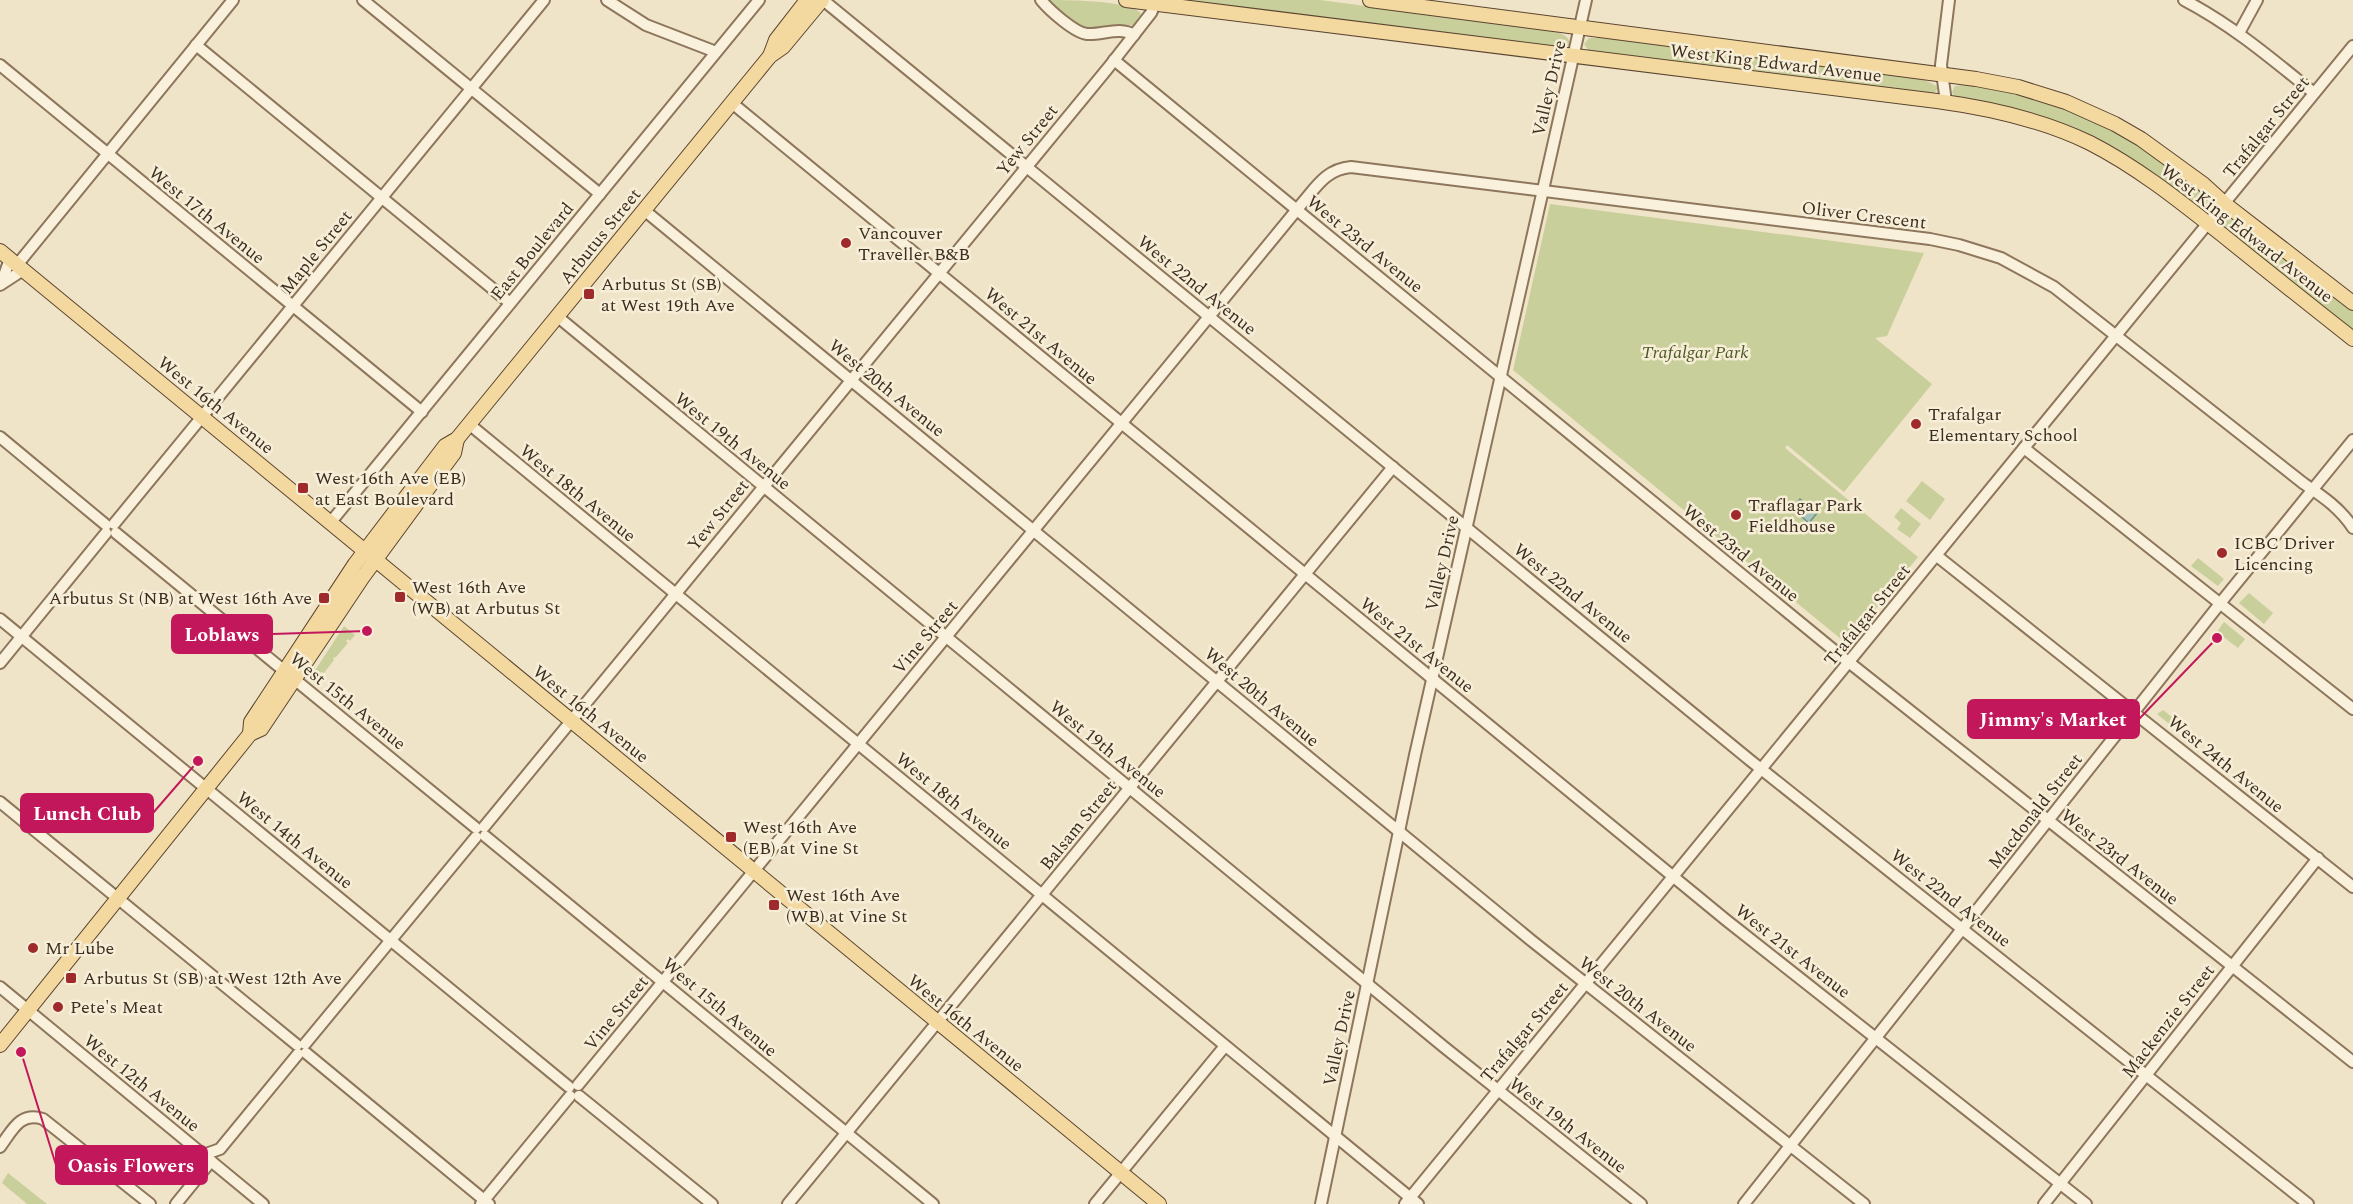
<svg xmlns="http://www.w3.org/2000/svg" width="2353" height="1204" viewBox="0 0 2353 1204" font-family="Spectral,serif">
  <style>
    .green { fill: #c9cf9b }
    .water { fill: #a9c4bc; stroke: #6f938a; stroke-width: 1.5 }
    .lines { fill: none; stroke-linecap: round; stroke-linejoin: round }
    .minor-casing { stroke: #8d765c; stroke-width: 14 }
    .major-casing { stroke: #5b4430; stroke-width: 16 }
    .minor { stroke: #faf1dc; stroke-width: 10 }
    .major { stroke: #f3d9a0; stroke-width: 14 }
    .poi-dot { fill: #9e2a2b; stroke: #f7eed8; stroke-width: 2 }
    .labels { text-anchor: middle; stroke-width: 5; stroke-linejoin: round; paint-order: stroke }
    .street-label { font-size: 18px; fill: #3d2e20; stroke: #f7eed8 }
    .poi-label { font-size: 18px; fill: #3d2e20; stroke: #f7eed8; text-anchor: start }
    .park-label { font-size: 18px; font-style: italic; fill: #4d5a26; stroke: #f7eed8 }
    .leader { fill: none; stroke: #c2185b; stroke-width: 2 }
    .callout-dot { fill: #c2185b; stroke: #f7eed8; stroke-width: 2 }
    .callout { fill: #c2185b; stroke: #c2185b; stroke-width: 2 }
    .callout-label { font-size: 20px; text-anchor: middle; font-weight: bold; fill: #fff }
  </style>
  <rect width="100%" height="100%" fill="#f0e4c8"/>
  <!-- green -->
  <g class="green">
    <path d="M 1046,0 C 1064,0 1134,0 1141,14 L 1133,25 L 1089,30 L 1081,29 Z"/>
    <path d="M 1168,0 L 1320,0 L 1541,29 C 1551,31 1566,32 1570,42 L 1569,46 L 1545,47 Z"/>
    <path d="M 1589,38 L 1614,38 L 1712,51 L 1715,53 L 1720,52 L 1781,59 L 1784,62 L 1788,60 C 1811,63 1930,73 1938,88 L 1935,92 L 1930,94 L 1621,58 L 1588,50 L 1584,44 Z"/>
    <path d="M 1977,84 L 2001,88 L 2063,106 L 2135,140 L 2200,188 L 2212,203 L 2213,209 L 2209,213 L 2206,212 L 2146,170 L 1981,103 L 1954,96 L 1952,92 L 1955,86 Z"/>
    <path d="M 1550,204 L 1924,253 L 1887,336 L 1875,338 L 1932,384 L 1844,492 L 1787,445 L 1785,448 L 1918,557 L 1847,644 L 1513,370 Z"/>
    <path d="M 2226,217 L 2232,218 L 2353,309 L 2353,333 L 2243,246 L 2222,225 L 2223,218 Z"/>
    <path d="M 1922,481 L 1945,499 L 1930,520 L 1906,501 Z"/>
    <path d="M 1901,508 L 1921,524 L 1910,538 L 1897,529 L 1901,523 L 1894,517 Z"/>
    <path d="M 2198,558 L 2224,579 L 2218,586 L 2191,566 Z"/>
    <path d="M 2249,593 L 2273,613 L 2264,624 L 2239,603 Z"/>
    <path d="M 2224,622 L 2245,639 L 2238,648 L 2217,632 Z"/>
    <path d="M 344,626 L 355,635 L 350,641 L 348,639 L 346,641 L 348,643 L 336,657 L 333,658 L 334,660 L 324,673 L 321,672 L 320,673 L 321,675 L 316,682 L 310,678 Z"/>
    <path d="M 2163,710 L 2176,720 L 2173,727 L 2157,714 Z"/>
    <path d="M 8,1173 L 47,1204 L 27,1204 L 2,1183 Z"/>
  </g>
  <!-- water -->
  <path class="water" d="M 1800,499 L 1817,513 L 1809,523 L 1792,509 Z"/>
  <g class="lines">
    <defs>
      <g id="minor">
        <path d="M 363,0 L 600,194"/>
        <path d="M 607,0 L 646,25 L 716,52"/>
        <path d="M 823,0 L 1751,761 L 2308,1204"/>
        <path d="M 1041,0 C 1049,10 1075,33 1087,34 C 1103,35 1120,26 1134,35"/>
        <path d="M 2184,0 C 2232,25 2272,59 2314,93"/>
        <path d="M 2239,33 L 2257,0"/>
        <path d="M 196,45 L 510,303"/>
        <path d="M 1114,60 L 1841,656 L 2353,1062"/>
        <path d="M 0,65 L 422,412"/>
        <path d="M 1946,102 L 1941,65 L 1949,0"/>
        <path d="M 732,103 L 1726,920 L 2086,1204"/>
        <path d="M 644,210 L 1532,941 L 1864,1204"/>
        <path d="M 17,265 L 233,0"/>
        <path d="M 1,284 L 10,259"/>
        <path d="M 0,285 L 23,270"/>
        <path d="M 558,317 L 1444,1047 L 1641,1204"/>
        <path d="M 469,424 L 1418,1204"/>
        <path d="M 0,437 L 106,525"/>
        <path d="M 2024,448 L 2353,709"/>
        <path d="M 330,523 L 759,0"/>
        <path d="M 114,524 L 544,0"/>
        <path d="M 116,533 L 476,828"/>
        <path d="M 1937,556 L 2353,887"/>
        <path d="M 0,619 L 569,1087"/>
        <path d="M 0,663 L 106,533"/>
        <path d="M 0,802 L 297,1045"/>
        <path d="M 484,827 L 1108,68 L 1151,13 L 1157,0"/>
        <path d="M 485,836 L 933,1204"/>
        <path d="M 0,987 L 263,1204"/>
        <path d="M 305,1044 L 476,837"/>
        <path d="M 306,1053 L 489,1204"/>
        <path d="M 578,1085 L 1304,201 C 1318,184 1328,169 1351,167 L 1930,239 L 1959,245 L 2001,258 L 2054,287 L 2303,483 C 2322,496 2340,508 2353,528"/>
        <path d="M 579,1096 L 712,1204"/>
        <path d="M 0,1147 C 12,1131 20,1111 43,1119 L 150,1204"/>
        <path d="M 203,1155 L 220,1149 L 298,1054"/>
        <path d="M 176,1204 L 211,1161"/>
        <path d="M 481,1204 L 570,1096"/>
        <path d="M 788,1204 L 1393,467"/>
        <path d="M 1095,1204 L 1225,1046"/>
        <path d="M 1321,1204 L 1415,755 L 1586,0"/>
        <path d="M 1405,1204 L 2353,46"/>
        <path d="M 1744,1204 L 2226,596 L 2353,440"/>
        <path d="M 2044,1204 L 2318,858"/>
      </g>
      <g id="major">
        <path d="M 1126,0 L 1937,101 C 1989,108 2043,120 2090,143 C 2139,168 2182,203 2225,237 C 2267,271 2310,305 2353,339"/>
        <path d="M 1370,0 L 1976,79 L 2018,87 L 2066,102 L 2115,124 L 2141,139 L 2203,184 L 2225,204 L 2353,303"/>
        <path d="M 770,56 L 776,40 L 807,0"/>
        <path d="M 0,251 L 1159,1204"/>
        <path d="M 250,734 L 251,722 L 355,564 L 445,446 L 457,439 L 770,56 L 783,47 L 822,0"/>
        <path d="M 0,1045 L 250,734 L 261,729 L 362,578 L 454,453 L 457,439"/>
      </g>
    </defs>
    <!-- minor casing -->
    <use href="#minor" class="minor-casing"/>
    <!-- major casing -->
    <use href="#major" class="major-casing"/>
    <!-- minor -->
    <use href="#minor" class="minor"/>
    <!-- major -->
    <use href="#major" class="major"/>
  </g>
  <!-- markers -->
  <g class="poi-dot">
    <circle cx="846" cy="243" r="6"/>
    <rect x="583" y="288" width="12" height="12" rx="3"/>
    <circle cx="1916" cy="424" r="6"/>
    <rect x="297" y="482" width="12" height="12" rx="3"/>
    <circle cx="1736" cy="515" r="6"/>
    <circle cx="2222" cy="553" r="6"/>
    <rect x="394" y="591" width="12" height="12" rx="3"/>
    <rect x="318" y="592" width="12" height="12" rx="3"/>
    <rect x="725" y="831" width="12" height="12" rx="3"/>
    <rect x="768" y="899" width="12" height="12" rx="3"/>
    <circle cx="33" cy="948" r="6"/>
    <rect x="65" y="972" width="12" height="12" rx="3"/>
    <circle cx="58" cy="1007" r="6"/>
  </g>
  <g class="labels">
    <!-- street labels -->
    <g class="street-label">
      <text transform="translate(1776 63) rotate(7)" y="6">West King Edward Avenue</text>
      <text transform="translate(1549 88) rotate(-77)" y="6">Valley Drive</text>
      <text transform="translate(2266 127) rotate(-51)" y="6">Trafalgar Street</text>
      <text transform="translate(1027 140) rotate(-51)" y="6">Yew Street</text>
      <text transform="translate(207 215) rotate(39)" y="6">West 17th Avenue</text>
      <text transform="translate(1864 215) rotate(7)" y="6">Oliver Crescent</text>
      <text transform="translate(2247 233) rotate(38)" y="6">West King Edward Avenue</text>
      <text transform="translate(600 236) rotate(-51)" y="6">Arbutus Street</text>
      <text transform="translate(1365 244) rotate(39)" y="6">West 23rd Avenue</text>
      <text transform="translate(532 251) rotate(-51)" y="6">East Boulevard</text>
      <text transform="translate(316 252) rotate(-51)" y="6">Maple Street</text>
      <text transform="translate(1197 285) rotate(39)" y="6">West 22nd Avenue</text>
      <text transform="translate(1041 336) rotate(40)" y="6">West 21st Avenue</text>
      <text transform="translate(887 388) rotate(39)" y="6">West 20th Avenue</text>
      <text transform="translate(216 405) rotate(39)" y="6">West 16th Avenue</text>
      <text transform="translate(733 441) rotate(39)" y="6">West 19th Avenue</text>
      <text transform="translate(578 493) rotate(39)" y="6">West 18th Avenue</text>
      <text transform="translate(718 515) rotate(-51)" y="6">Yew Street</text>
      <text transform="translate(1741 553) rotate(39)" y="6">West 23rd Avenue</text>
      <text transform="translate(1442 563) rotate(-77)" y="6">Valley Drive</text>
      <text transform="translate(1573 593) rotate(39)" y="6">West 22nd Avenue</text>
      <text transform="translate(1867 615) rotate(-51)" y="6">Trafalgar Street</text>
      <text transform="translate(925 637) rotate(-50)" y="6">Vine Street</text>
      <text transform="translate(1417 645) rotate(39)" y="6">West 21st Avenue</text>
      <text transform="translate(1262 697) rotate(40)" y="6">West 20th Avenue</text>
      <text transform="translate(348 701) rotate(39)" y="6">West 15th Avenue</text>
      <text transform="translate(591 714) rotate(39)" y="6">West 16th Avenue</text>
      <text transform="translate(1108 749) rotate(39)" y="6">West 19th Avenue</text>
      <text transform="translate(2226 764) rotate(39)" y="6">West 24th Avenue</text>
      <text transform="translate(954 801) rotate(39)" y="6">West 18th Avenue</text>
      <text transform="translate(2035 811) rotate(-52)" y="6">Macdonald Street</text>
      <text transform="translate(1078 825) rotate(-51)" y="6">Balsam Street</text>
      <text transform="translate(295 840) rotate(39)" y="6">West 14th Avenue</text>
      <text transform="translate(2120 857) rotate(38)" y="6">West 23rd Avenue</text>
      <text transform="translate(1951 898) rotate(38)" y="6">West 22nd Avenue</text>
      <text transform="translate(1793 951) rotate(38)" y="6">West 21st Avenue</text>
      <text transform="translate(1638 1004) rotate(38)" y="6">West 20th Avenue</text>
      <text transform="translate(720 1007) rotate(40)" y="6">West 15th Avenue</text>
      <text transform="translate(616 1013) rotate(-51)" y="6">Vine Street</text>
      <text transform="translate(2168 1021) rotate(-52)" y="6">Mackenzie Street</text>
      <text transform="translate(966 1023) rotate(39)" y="6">West 16th Avenue</text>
      <text transform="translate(1524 1032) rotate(-50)" y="6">Trafalgar Street</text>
      <text transform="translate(1339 1038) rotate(-78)" y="6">Valley Drive</text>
      <text transform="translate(142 1083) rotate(39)" y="6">West 12th Avenue</text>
      <text transform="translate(1568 1125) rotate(38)" y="6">West 19th Avenue</text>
    </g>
    <!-- poi labels -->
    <g class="poi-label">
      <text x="858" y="239">Vancouver<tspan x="858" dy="21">Traveller B&amp;B</tspan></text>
      <text x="601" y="290">Arbutus St (SB)<tspan x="601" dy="21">at West 19th Ave</tspan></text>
      <text x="1928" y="420">Trafalgar<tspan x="1928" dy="21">Elementary School</tspan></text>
      <text x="315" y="484">West 16th Ave (EB)<tspan x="315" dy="21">at East Boulevard</tspan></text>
      <text x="1748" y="511">Traflagar Park<tspan x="1748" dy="21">Fieldhouse</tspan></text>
      <text x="2234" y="549">ICBC Driver<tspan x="2234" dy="21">Licencing</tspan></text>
      <text x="412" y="593">West 16th Ave<tspan x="412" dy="21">(WB) at Arbutus St</tspan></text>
      <text x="312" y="604" text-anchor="end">Arbutus St (NB) at West 16th Ave</text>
      <text x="743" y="833">West 16th Ave<tspan x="743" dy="21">(EB) at Vine St</tspan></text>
      <text x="786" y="901">West 16th Ave<tspan x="786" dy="21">(WB) at Vine St</tspan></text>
      <text x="45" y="954">Mr Lube</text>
      <text x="83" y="984">Arbutus St (SB) at West 12th Ave</text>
      <text x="70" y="1013">Pete's Meat</text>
    </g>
    <!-- park labels -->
    <g class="park-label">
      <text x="1695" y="358">Trafalgar Park</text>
    </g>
  </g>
  <!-- callouts -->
  <path class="leader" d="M367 631L272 634M2217 638L2139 719M198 761L153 813M21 1052L56 1165"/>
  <g class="callout-dot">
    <circle cx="367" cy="631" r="6"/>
    <circle cx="2217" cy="638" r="6"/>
    <circle cx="198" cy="761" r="6"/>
    <circle cx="21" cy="1052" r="6"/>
  </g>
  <g class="callout">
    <rect x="172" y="615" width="100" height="38" rx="6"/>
    <rect x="1968" y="700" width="171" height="38" rx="6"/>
    <rect x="21" y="794" width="132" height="38" rx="6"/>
    <rect x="56" y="1146" width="151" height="38" rx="6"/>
  </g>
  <g class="callout-label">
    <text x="222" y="641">Loblaws</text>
    <text x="2053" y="726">Jimmy's Market</text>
    <text x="87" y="820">Lunch Club</text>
    <text x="131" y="1172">Oasis Flowers</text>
  </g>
</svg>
